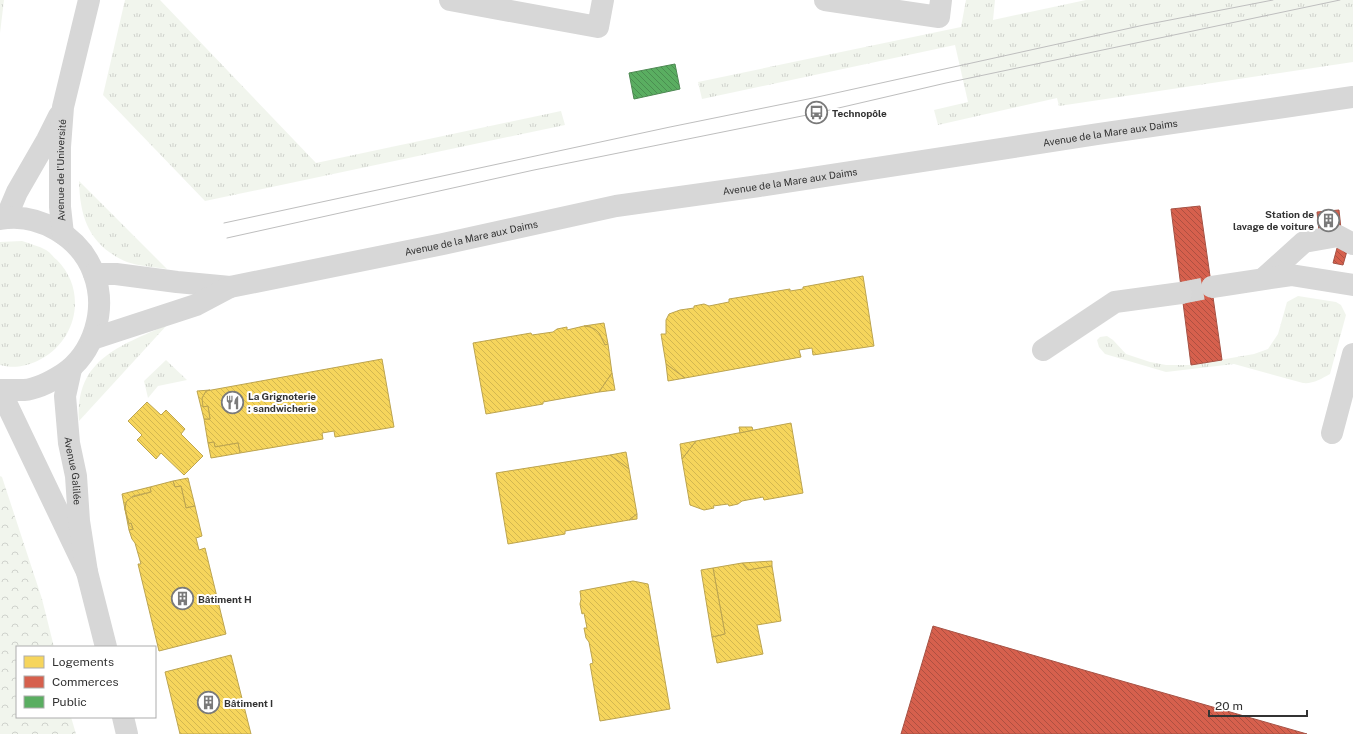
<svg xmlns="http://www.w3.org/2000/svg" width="1353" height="734" viewBox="0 0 1353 734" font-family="'Public Sans',sans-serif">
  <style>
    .grass { fill: url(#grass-tufts) }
    .forest { fill: url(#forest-crowns) }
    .homes { fill: url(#homes-back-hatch); stroke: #bca450 }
    .shops { fill: url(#shops-back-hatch); stroke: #a55245 }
    .public { fill: url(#public-back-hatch); stroke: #4e8953 }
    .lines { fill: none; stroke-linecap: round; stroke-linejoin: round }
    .minor-tunnel { stroke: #d6d6d6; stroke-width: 22; stroke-dasharray: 22 11; stroke-linecap: butt }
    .minor { stroke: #d7d7d7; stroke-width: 22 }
    .tram { stroke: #bebebe; stroke-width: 1 }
    .labels { text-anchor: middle; stroke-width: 4; stroke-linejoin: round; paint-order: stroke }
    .poi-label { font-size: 10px; font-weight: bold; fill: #333; stroke: #fff; text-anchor: start }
    .street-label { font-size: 10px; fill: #333; stroke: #fff }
  </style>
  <defs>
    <pattern id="grass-tufts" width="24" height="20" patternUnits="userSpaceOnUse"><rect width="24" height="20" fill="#f1f5ed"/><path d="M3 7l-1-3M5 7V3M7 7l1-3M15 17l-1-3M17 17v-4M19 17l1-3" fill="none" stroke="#cfd2cc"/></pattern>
    <pattern id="forest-crowns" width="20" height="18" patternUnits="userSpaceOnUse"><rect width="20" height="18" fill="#f1f5ed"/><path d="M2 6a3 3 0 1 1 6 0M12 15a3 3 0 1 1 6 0" fill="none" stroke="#cfd2cc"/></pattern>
    <pattern id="homes-back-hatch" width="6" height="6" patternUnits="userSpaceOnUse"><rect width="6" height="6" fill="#f6d55c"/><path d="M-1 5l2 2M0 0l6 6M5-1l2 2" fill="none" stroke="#d3b750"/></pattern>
    <pattern id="shops-back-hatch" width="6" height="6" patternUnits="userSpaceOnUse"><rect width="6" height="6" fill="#d6604d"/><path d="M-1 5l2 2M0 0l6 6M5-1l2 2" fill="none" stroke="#ae5041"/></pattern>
    <pattern id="public-back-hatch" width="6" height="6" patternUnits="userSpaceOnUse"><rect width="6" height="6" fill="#5aae61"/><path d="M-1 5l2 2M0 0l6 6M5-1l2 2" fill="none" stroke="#4b8e51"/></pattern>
  </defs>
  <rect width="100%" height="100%" fill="#fff"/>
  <!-- grass -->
  <g class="grass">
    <path d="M 0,0 L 4,0 L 0,33 Z"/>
    <path d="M 125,0 L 160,0 L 316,163 L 561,111 L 565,125 L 205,201 L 103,95 Z"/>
    <path d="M 966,0 L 995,0 L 993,20 L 1086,0 L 1353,0 L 1353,62 L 1059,106 L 1057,98 L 938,125 L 934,110 L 968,102 L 955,45 L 702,99 L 698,82 L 961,27 Z"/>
    <path d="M 79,181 L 167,269 C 156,267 137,266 127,262 C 90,246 80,219 79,181 Z"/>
    <path d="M 22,241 C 30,244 39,246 46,250 C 50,252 53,257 57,260 C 87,290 78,339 41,359 C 29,366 14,369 0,365 L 0,242 Z"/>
    <path d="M 1298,296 L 1336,302 L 1341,305 L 1346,315 L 1330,374 C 1321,379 1313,384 1303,383 L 1234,364 L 1166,372 L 1105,354 L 1099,347 L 1097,340 L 1100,337 L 1107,336 L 1113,340 L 1126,354 L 1150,362 L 1166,365 L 1191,365 L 1254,354 L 1268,349 L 1278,334 L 1287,302 Z"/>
    <path d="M 167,325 L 79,421 C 75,359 120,346 167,325 Z"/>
    <path d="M 166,360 L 187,380 L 158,386 L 148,398 L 144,381 Z"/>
  </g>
  <!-- forest -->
  <path class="forest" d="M 0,476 L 2,477 L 42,599 L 54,647 L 17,647 L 17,717 L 71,717 L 76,734 L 0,734 Z"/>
  <!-- homes -->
  <g class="homes">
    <path d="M 863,276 L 874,346 L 813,355 L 812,348 L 799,350 L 801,357 L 685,378 L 666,364 L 661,334 L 666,334 L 666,320 L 669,314 L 680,310 L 694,308 L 694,306 L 704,304 L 709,306 L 729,302 L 729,299 L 790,289 L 790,291 L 803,289 L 803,287 Z"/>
    <path d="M 604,323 L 608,344 L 605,345 L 599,333 L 596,330 L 590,327 L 584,326 Z"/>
    <path d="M 584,326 L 590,327 L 596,330 L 599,333 L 605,345 L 608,344 L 612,373 L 599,392 L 543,402 L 543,404 L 486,414 L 473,343 L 531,333 L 532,335 L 553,332 L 557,329 L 567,327 L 567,330 Z"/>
    <path d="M 382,359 L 394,427 L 335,437 L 334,431 L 322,433 L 323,439 L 240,453 L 238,443 L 215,447 L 214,442 L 208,443 L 204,419 L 210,419 L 208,406 L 203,407 L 201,402 L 202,398 L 206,391 Z"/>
    <path d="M 666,364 L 685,378 L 668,381 Z"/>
    <path d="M 612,373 L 615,390 L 599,392 Z"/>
    <path d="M 210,390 L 206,391 L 202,398 L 203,407 L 208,406 L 210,419 L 204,419 L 197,391 Z"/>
    <path d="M 147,402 L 161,415 L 166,410 L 185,429 L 181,434 L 203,456 L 184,475 L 161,453 L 156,459 L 137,440 L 142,435 L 128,421 Z"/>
    <path d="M 791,423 L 803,493 L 764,500 L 763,497 L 742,501 L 738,504 L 729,506 L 728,504 L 713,506 L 714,508 L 704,510 L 690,505 L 682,459 L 696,441 Z"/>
    <path d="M 739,427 L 752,427 L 753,430 L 740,433 Z"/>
    <path d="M 696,441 L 682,459 L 680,444 Z"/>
    <path d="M 214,442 L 215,447 L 238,443 L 240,453 L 211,458 L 208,443 Z"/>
    <path d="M 626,452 L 629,469 L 610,455 Z"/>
    <path d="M 610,455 L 629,469 L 637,514 L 629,520 L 565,531 L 565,534 L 508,544 L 496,473 Z"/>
    <path d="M 188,478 L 195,506 L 186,508 L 181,486 L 175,487 L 173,481 Z"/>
    <path d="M 173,481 L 175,487 L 181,486 L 186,508 L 195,506 L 202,536 L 196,538 L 199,550 L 205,548 L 226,634 L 159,651 L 138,564 L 141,564 L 135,543 L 132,539 L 129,530 L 133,529 L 131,523 L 129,524 L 125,509 L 126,502 L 129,498 L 151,492 L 150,487 Z"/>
    <path d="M 150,487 L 151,492 L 133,496 L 126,502 L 125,509 L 129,524 L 131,523 L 133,529 L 129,530 L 122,494 Z"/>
    <path d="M 637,514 L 637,519 L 629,520 Z"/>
    <path d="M 772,561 L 772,566 L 748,570 L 742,563 Z"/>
    <path d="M 742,563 L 748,570 L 772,566 L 781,621 L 757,625 L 763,654 L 717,663 L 712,637 L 725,634 L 713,568 Z"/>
    <path d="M 713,568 L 725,634 L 712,637 L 701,570 Z"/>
    <path d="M 633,581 L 648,584 L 670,709 L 600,721 L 590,664 L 593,663 L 589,642 L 586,638 L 584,628 L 587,628 L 584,613 L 582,614 L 580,604 L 581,599 L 580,591 Z"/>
    <path d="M 231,655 L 251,734 L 180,734 L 165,672 Z"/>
  </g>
  <!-- shops -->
  <g class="shops">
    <path d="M 1200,206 L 1222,360 L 1191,365 L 1171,209 Z"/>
    <path d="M 1339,210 L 1341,229 L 1319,231 L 1317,212 Z"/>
    <path d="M 1337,248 L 1347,251 L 1343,265 L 1333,263 Z"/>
    <path d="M 933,626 L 1087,671 L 1307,734 L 901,734 Z"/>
  </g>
  <!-- public -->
  <path class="public" d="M 675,64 L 680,89 L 634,99 L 629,73 Z"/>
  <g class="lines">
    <!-- minor-tunnel -->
    <path class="minor-tunnel" d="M 1181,293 L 1212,287"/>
    <!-- minor -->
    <g class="minor">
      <path d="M 450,0 L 598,27 L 603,0"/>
      <path d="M 825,0 L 939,17 L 941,0"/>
      <path d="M 6,218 L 17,192 L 47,140 L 59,116"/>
      <path d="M 0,219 C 39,212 81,237 94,274 C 107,310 94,353 63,374 C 52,381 38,389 24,390 C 16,390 8,390 0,390 L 87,572"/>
      <path id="s1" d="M 63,234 L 60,207 L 60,147 L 63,107 L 89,0"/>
      <path d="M 94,274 L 116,274 L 177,282 L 230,287"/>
      <path d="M 1263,279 L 1304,242 L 1338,236 L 1353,244"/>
      <path d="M 1212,287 L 1291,275 L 1353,285"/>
      <path id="s2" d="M 92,339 L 196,305 L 230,287 L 443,244 L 616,206 L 759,186 L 1098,134 L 1353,97"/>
      <path d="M 1043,350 L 1115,302 L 1181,293"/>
      <path id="s3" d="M 71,369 L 65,396 L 69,443 L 76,476 L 79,521 L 87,572 L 106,647"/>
      <path d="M 1332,433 L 1353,354"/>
      <path d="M 123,717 L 127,734"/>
    </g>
    <!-- tram -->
    <g class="tram">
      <path d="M 224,223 L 670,127 L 813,98 L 1144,25 L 1273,0"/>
      <path d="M 227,238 L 534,170 L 817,113 L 946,83 L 1340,0"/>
    </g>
  </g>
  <!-- icons -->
  <defs>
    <symbol id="bus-ring" viewBox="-11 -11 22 22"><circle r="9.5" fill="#fff" stroke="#7a7a7a" stroke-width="1.5"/><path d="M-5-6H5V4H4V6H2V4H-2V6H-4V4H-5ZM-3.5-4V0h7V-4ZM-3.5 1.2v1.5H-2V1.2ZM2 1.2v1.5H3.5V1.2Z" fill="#7a7a7a"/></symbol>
    <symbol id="building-ring" viewBox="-11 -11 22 22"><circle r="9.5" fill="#fff" stroke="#7a7a7a" stroke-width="1.5"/><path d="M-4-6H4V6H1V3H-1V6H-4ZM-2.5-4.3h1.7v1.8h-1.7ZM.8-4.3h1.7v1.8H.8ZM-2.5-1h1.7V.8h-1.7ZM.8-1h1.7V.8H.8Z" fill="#7a7a7a"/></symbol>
    <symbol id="restaurant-ring" viewBox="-11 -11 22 22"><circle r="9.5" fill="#fff" stroke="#7a7a7a" stroke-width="1.5"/><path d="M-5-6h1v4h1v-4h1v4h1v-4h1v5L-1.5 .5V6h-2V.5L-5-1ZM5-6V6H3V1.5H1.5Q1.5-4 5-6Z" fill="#7a7a7a"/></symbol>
  </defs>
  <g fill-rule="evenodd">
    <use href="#bus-ring" x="804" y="100" width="25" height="25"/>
    <use href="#building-ring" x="1316" y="208" width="25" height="25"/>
    <use href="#restaurant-ring" x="220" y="390" width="25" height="25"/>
    <use href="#building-ring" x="170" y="586" width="25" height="25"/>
    <use href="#building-ring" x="196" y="690" width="25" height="25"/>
  </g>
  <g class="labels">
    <!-- poi labels -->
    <g class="poi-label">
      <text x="832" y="117">Technopôle</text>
      <text x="1314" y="218" text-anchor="end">Station de<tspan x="1314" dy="12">lavage de voiture</tspan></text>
      <text x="248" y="400">La Grignoterie<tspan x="248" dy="12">: sandwicherie</tspan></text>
      <text x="198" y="603">Bâtiment H</text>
      <text x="224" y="707">Bâtiment I</text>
    </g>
    <!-- street labels -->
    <g class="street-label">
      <text dy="4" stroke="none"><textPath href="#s2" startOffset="1042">Avenue de la Mare aux Daims</textPath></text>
      <text dy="4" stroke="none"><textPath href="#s1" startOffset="64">Avenue de l'Université</textPath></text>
      <text dy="4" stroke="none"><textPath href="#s2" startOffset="718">Avenue de la Mare aux Daims</textPath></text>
      <text dy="4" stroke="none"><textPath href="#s2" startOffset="394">Avenue de la Mare aux Daims</textPath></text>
      <text dy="4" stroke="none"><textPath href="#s3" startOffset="103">Avenue Galilée</textPath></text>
    </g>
  </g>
  <!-- legend -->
  <rect x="16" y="646" width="140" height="72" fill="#ffffff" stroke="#adadad"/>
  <rect x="24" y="656" width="20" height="12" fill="#f6d55c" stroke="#adadad"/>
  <text x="52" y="666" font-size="12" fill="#333333">Logements</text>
  <rect x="24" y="676" width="20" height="12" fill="#d6604d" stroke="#adadad"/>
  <text x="52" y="686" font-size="12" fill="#333333">Commerces</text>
  <rect x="24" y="696" width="20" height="12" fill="#5aae61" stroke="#adadad"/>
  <text x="52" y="706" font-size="12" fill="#333333">Public</text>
  <!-- scale -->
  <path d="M1209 710v6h98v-6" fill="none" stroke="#333333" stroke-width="2"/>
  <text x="1215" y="710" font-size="12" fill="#333333" stroke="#ffffff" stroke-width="3" paint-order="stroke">20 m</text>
</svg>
